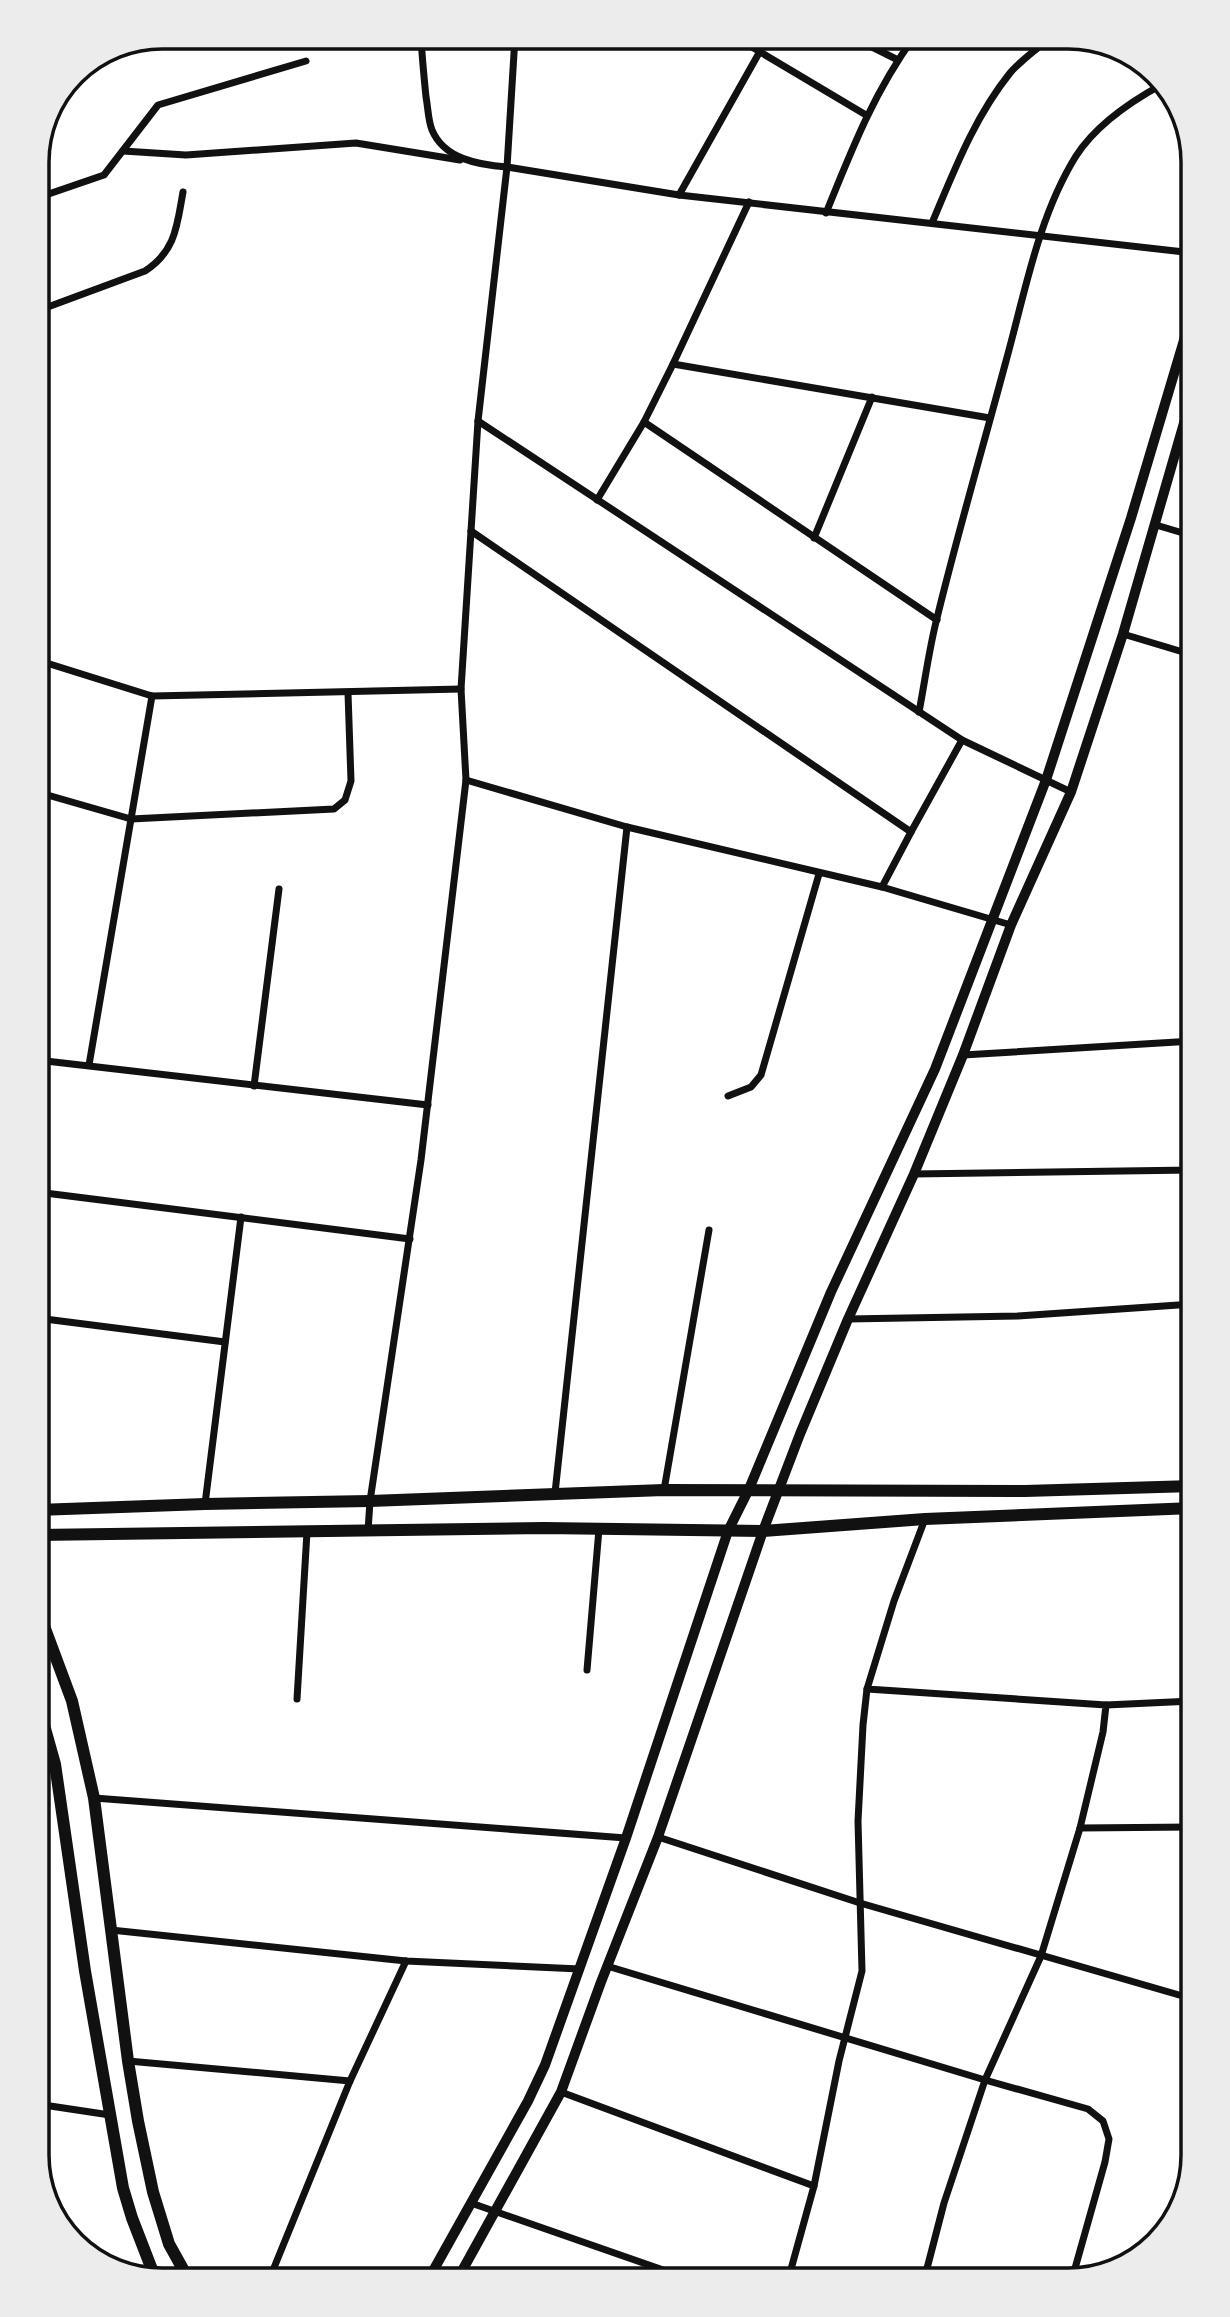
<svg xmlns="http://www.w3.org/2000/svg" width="1230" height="2317" viewBox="0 0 1230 2317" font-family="'IBM Plex Serif',serif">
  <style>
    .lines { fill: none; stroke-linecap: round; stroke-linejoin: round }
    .minor { stroke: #111; stroke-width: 7 }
    .tertiary { stroke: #111; stroke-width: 10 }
    .primary { stroke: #111; stroke-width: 12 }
    .rim { fill: none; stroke: #111; stroke-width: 3.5 }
  </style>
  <rect width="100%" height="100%" fill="#fff"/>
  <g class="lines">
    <!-- minor -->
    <g class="minor">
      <path d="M 421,37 C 422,57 424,77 426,97 C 428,107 428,120 432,130 C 444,159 479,165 507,167 L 679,195 L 1193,253"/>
      <path d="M 735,37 L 866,115"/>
      <path d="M 852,37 L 898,60"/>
      <path d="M 123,151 L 186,155 L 356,143 L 460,160"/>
      <path d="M 679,195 L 768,37"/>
      <path d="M 37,198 L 104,175 L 158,105 L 306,61"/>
      <path d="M 826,213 C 852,149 873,94 914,37"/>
      <path d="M 932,223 C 954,171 974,118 1010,73 C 1021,60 1037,49 1051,37"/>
      <path d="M 37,311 L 145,271 C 176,251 177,225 183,192"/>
      <path d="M 673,364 L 990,418"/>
      <path d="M 478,421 L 962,740 L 1071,792"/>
      <path d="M 644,422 L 937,620"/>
      <path d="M 597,500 L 644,422 L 673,364 L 749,202"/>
      <path d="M 1156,525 L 1193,536"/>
      <path d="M 471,531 L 911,832 L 882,887 L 1011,925"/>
      <path d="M 814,538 L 872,397"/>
      <path d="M 1123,634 L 1193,655"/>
      <path d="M 37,660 L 152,696 L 461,689"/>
      <path d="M 919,712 C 925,681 929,649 937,618 C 958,532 983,447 1006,361 C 1025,293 1038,217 1076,156 C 1096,125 1130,102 1161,85"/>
      <path d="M 466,780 L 627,827 L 882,887"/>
      <path d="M 37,792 L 131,819 L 334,809 L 345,800 L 351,781 L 348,693"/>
      <path d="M 911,832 L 962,740"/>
      <path d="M 963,1055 L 1193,1041"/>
      <path d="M 37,1060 L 428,1105"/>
      <path d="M 89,1065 L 152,696"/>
      <path d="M 254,1086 L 279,889"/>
      <path d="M 728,1096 L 751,1087 L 761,1075 L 819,874"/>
      <path d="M 914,1174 L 1193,1170"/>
      <path d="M 37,1192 L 410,1239"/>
      <path d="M 37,1318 L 225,1342"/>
      <path d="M 848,1319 L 1018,1316 L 1193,1304"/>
      <path d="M 664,1490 L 709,1230"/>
      <path d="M 555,1493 L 627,827"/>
      <path d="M 205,1504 L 241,1217"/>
      <path d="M 925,1519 L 894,1601 L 867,1689 L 1106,1705 L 1103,1732 L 1080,1828 L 1193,1827"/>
      <path d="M 368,1531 L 370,1501 L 421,1160 L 466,780 L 461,689 L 471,531 L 478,421 L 507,167 L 515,37"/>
      <path d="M 587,1670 L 599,1529"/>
      <path d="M 297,1699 L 307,1532"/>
      <path d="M 1106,1705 L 1193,1701"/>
      <path d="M 94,1798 L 626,1838"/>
      <path d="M 658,1837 L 860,1903 L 1193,1999"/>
      <path d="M 111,1930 L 406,1961 L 580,1969"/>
      <path d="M 607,1966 L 985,2080 L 1088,2109 L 1103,2121 L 1109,2139 L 1105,2162 L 1072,2279"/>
      <path d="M 128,2061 L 350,2081"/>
      <path d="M 561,2092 L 814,2186"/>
      <path d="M 37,2104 L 110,2115"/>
      <path d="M 471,2203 L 692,2280"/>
      <path d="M 269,2280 L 350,2081 L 406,1961"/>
      <path d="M 788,2280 L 814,2186 L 839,2061 L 862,1971 L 858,1821 L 863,1725 L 867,1689"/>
      <path d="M 924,2280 L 944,2203 L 985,2080 L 1041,1956 L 1080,1828"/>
    </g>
    <!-- tertiary -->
    <g class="tertiary">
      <path d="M 428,2280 L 528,2101 L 545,2065 L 626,1838 L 728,1531 L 749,1489 L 831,1292 L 935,1069 L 1046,780 L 1131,518 L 1193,310"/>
      <path d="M 457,2280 L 561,2092 L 601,1982 L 658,1837 L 763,1531 L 800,1434 L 848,1319 L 914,1174 L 963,1055 L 1011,925 L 1071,792 L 1123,634 L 1193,392"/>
    </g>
    <!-- primary -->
    <g class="primary">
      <path d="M 37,1510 L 205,1504 L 370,1501 L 664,1490 L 1025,1491 L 1193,1486"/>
      <path d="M 37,1535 L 544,1528 L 763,1531 L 925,1519 L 1193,1508"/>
      <path d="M 37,1607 L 72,1701 L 94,1798 L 128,2061 L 138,2121 L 153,2192 L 169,2244 L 189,2280"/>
      <path d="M 37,1700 L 55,1764 L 85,1971 L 123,2188 L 132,2218 L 156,2280"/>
    </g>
  </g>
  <!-- crop -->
  <path d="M0 0H1230V2317H0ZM162 49H1068A113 113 0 0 1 1181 162V2155A113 113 0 0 1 1068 2268H162A113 113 0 0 1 49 2155V162A113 113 0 0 1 162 49Z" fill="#ececec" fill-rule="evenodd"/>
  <path class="rim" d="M162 49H1068A113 113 0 0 1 1181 162V2155A113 113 0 0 1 1068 2268H162A113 113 0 0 1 49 2155V162A113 113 0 0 1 162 49Z"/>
</svg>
